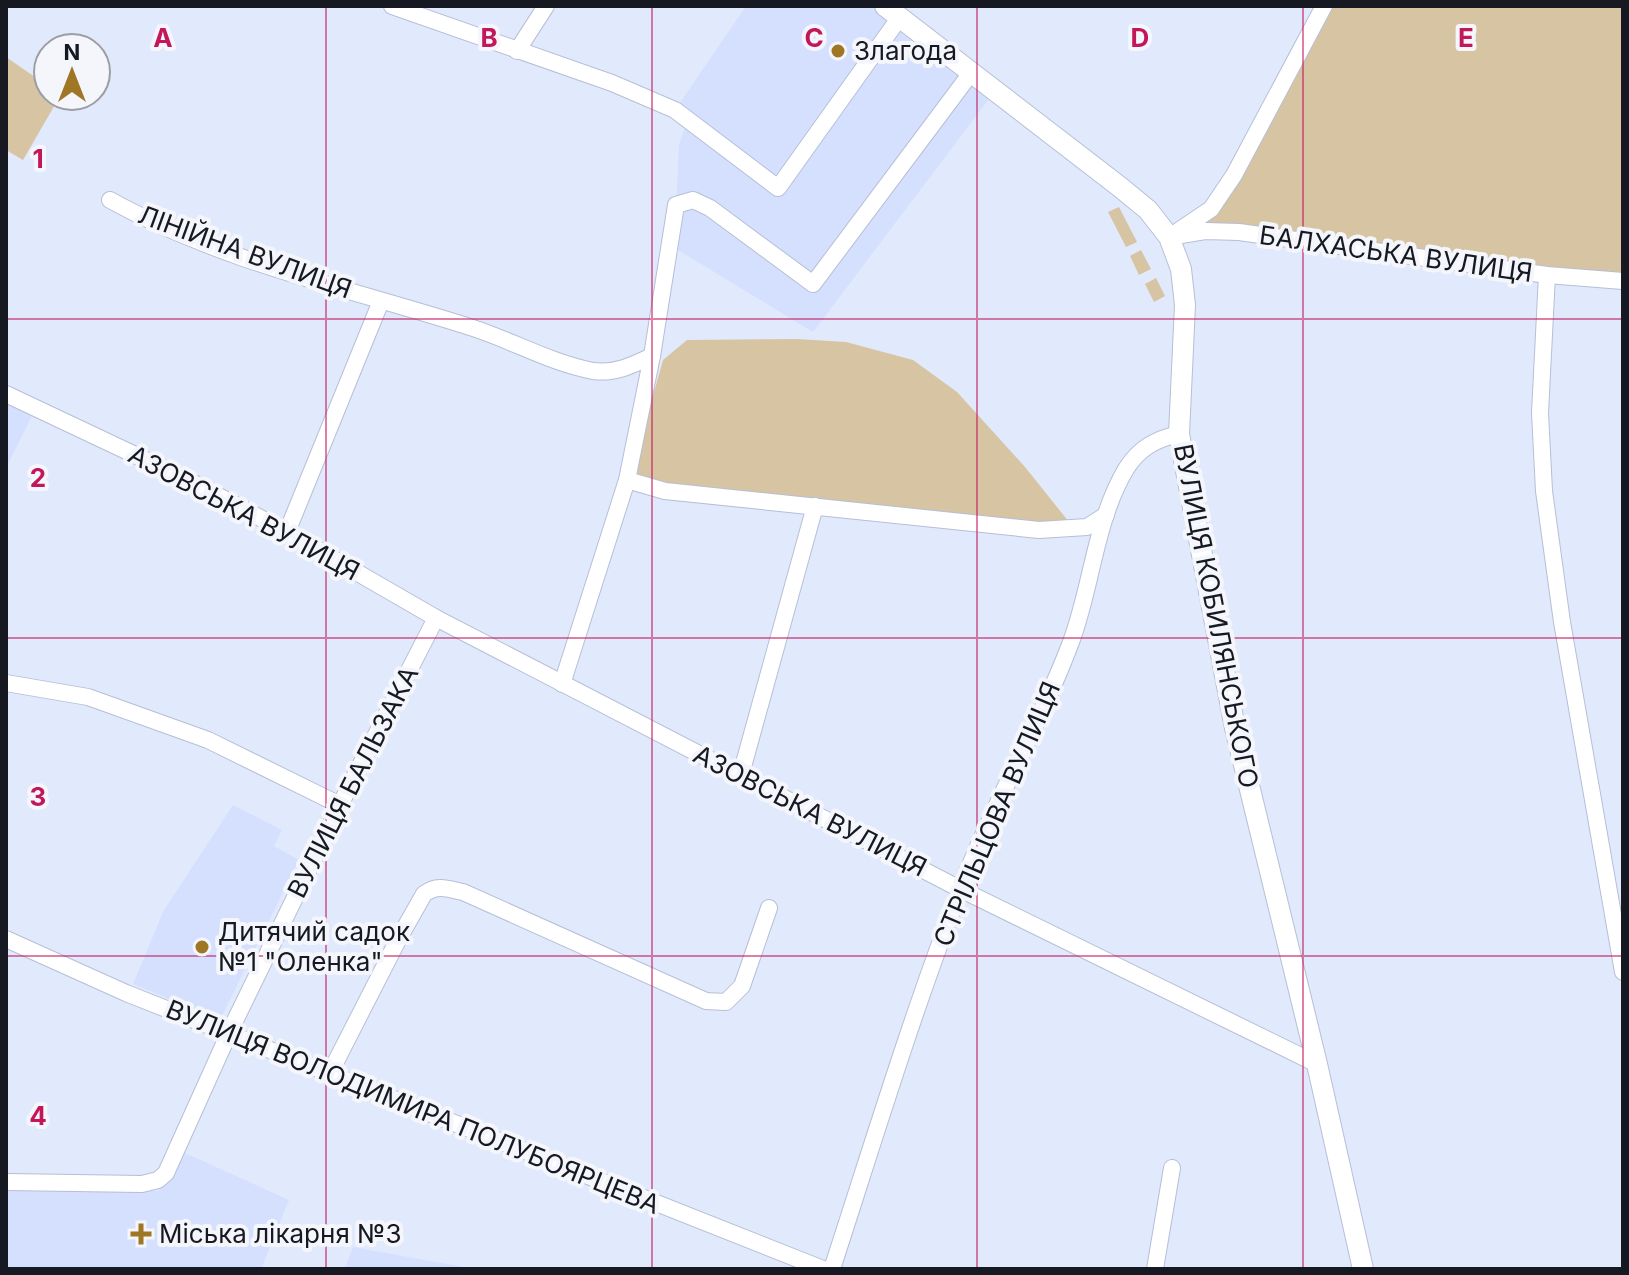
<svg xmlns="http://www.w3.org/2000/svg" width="1629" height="1275" viewBox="0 0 1629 1275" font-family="Inter,sans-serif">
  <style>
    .built { fill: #d4e0fe }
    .green { fill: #d7c4a3 }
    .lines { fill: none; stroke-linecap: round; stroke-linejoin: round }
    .minor-casing { stroke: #b6bfd6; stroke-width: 18 }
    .major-casing { stroke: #b6bfd6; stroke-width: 22 }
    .minor { stroke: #fff; stroke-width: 16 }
    .major { stroke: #fff; stroke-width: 20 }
    .grid { fill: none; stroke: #c2185b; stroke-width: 2; stroke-opacity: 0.55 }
    .poi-dot { fill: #9f7624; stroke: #f4f6fb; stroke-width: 3 }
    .labels { text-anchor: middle; stroke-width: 8; stroke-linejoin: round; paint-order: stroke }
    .poi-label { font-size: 26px; fill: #161921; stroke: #f4f6fb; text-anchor: start }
    .street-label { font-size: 26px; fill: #161921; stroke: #f4f6fb }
    .grid-label { font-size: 26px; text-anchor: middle; font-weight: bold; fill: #c2185b; stroke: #f4f6fb; stroke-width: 8; stroke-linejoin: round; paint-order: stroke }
  </style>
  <rect width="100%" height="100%" fill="#e1e9fc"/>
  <!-- built -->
  <g class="built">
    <path d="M 746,6 L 885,6 L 995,91 L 813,332 L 668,244 L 676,205 L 679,145 L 688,118 L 675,110 Z"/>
    <path d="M 6,395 L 36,408 L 6,468 Z"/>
    <path d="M 233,805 L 282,830 L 274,846 L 299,860 L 220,1020 L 133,984 L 164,910 Z"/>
    <path d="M 185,1153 L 289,1200 L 261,1269 L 6,1269 L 6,1189 L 158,1191 L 173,1176 Z"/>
    <path d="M 353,1247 L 475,1269 L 345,1269 Z"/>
  </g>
  <!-- green -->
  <g class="green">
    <path d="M 1324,6 L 1623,6 L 1623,281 L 1239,232 L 1195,221 L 1212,209 Z"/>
    <path d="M 6,57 L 48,86 L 48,96 L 60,96 L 23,160 L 6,150 Z"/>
    <path d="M 1119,207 L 1137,242 L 1126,247 L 1108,212 Z"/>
    <path d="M 1141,250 L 1151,269 L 1139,275 L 1130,256 Z"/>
    <path d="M 1156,278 L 1165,296 L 1154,302 L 1145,284 Z"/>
    <path d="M 797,339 L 846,342 L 913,360 L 957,392 L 1025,467 L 1073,527 L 810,504 L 648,480 L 632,471 L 663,360 L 687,340 Z"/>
  </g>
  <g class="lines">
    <defs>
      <g id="minor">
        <path d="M 392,6 L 612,83 L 675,110 L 778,188 L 900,17"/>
        <path d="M 517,51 L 546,6"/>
        <path d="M 110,200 C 222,262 351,289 473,328 C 513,341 551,363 593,371 C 615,374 633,365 652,356"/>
        <path d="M 1177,232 L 1211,209 L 1234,175 L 1324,6"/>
        <path d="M 1169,237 L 1205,231 L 1239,232 L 1547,275 L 1623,281"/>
        <path d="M 1547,275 L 1540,413 L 1544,491 L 1562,622 L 1623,972"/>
        <path d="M 6,394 L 188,480 L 287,532 L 436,618 L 960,889 L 1317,1064"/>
        <path d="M 627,480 L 665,491 L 1039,530 L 1087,527 L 1106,515"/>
        <path d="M 287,532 L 381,301"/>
        <path d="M 6,683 L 88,697 L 208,740 L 340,805"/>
        <path d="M 562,684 L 627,480 L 652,356 L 676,205 L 693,200 L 710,208 L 813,284 L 971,73"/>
        <path d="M 741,774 L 815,506"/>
        <path d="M 6,939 L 126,993 L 823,1269"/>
        <path d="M 330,1073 L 399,938 L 424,894 C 438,884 448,889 463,892 L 706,1001 L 726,1002 L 742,986 L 769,908"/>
        <path d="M 6,1182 L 142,1184 L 158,1180 L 166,1173 L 229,1033 L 340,805 L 436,618"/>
        <path d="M 832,1269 C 873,1143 912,1014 960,890 C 992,806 1039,727 1071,642 C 1092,586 1095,521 1126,469 C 1139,448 1156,439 1179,434"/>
        <path d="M 1155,1269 L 1172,1168"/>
      </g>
      <path id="major" d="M 885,6 L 1120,187 L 1148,210 L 1169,237 L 1181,269 L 1185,305 L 1179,434 L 1235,728 L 1317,1064 L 1363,1269"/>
    </defs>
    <!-- minor casing -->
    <use href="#minor" class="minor-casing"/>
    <!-- major casing -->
    <use href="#major" class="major-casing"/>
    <!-- minor -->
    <use href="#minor" class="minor"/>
    <!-- major -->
    <use href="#major" class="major"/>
  </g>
  <!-- grid -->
  <path class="grid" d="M 326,6 L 326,1269M 652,6 L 652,1269M 977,6 L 977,1269M 1303,6 L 1303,1269M 6,319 L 1623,319M 6,638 L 1623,638M 6,956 L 1623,956"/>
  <!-- markers -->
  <g class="poi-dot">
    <circle cx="838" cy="51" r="8"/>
    <circle cx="202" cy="947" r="8"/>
    <path d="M137 1222h8v8h8v8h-8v8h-8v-8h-8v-8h8z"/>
  </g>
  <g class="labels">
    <!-- poi labels -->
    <g class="poi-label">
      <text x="854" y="60">Злагода</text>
      <text x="218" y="941">Дитячий садок<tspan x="218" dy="30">№1 "Оленка"</tspan></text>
      <text x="159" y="1243">Міська лікарня №3</text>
    </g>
    <!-- street labels -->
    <g class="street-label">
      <text transform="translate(245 252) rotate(20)" y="9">ЛІНІЙНА ВУЛИЦЯ</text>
      <text transform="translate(1396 254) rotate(8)" y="9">БАЛХАСЬКА ВУЛИЦЯ</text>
      <text transform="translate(244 513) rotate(28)" y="9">АЗОВСЬКА ВУЛИЦЯ</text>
      <text transform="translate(1216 616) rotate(79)" y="9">ВУЛИЦЯ КОБИЛЯНСЬКОГО</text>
      <text transform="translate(353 782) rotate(-63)" y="9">ВУЛИЦЯ БАЛЬЗАКА</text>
      <text transform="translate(810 811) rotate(27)" y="9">АЗОВСЬКА ВУЛИЦЯ</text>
      <text transform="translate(997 814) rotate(-67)" y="9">СТРІЛЬЦОВА ВУЛИЦЯ</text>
      <text transform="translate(413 1107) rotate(22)" y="9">ВУЛИЦЯ ВОЛОДИМИРА ПОЛУБОЯРЦЕВА</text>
    </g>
  </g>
  <g class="grid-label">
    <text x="163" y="47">A</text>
    <text x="489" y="47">B</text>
    <text x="814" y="47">C</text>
    <text x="1140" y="47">D</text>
    <text x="1466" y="47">E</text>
    <text x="38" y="168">1</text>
    <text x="38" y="487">2</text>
    <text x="38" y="806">3</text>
    <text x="38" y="1125">4</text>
  </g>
  <!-- border -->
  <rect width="1629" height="1275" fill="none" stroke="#161921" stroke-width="16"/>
  <!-- north arrow -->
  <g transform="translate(72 72)"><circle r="38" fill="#f4f6fb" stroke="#9b9ea4" stroke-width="2"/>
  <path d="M0-6L14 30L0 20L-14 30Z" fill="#9f7624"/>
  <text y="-12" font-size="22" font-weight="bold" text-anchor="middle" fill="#161921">N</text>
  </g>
</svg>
